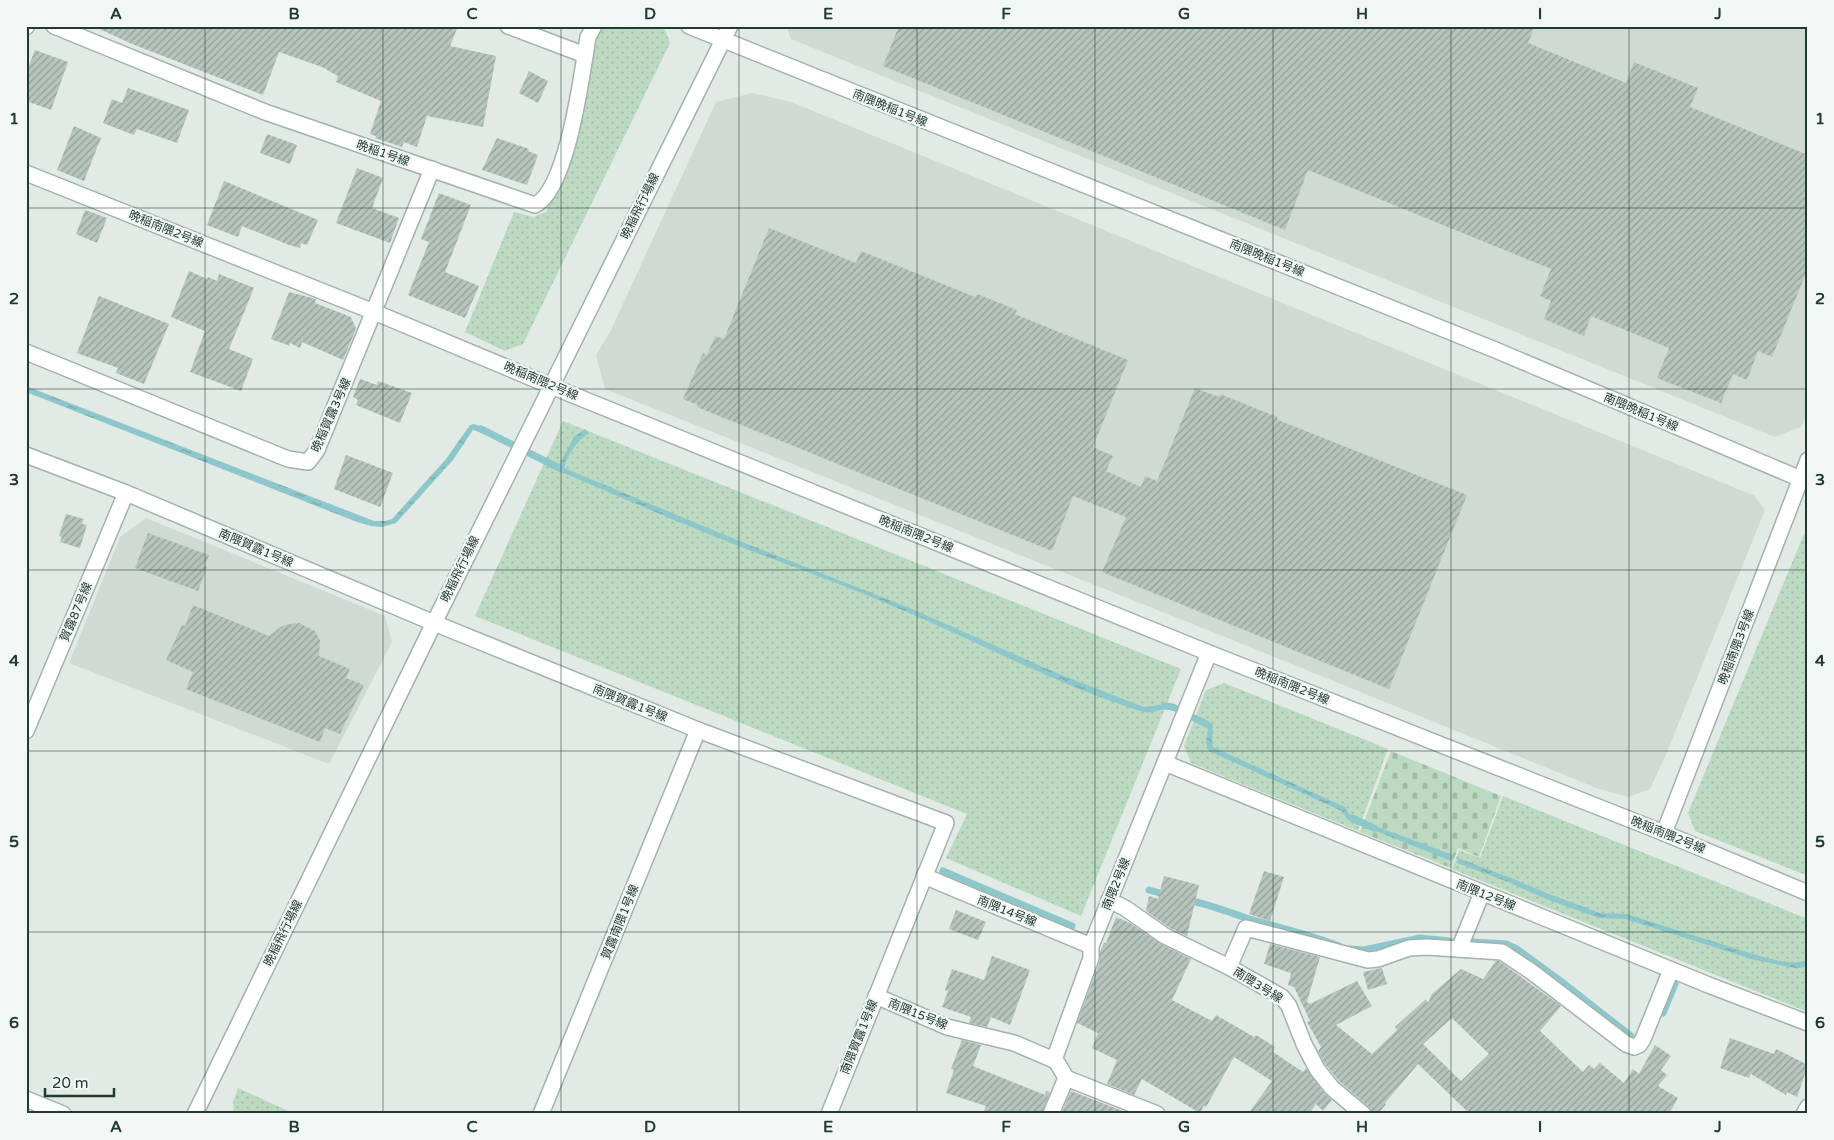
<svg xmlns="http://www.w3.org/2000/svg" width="1834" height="1140" viewBox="0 0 1834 1140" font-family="'Varela Round','Noto Sans JP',sans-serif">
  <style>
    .built { fill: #d0dad4 }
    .grass { fill: url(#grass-dots) }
    .cemetery { fill: url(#cemetery-stones) }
    .water { fill: url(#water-ripples) }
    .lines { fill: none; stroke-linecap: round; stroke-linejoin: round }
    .stream { stroke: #8ec7cb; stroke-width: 7 }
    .building { fill: url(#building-hatch); fill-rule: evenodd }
    .minor-casing { stroke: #a4b2ac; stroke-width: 18 }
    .minor { stroke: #fff; stroke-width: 15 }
    .grid { fill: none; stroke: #233a32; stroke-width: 1; stroke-opacity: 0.55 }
    .labels { text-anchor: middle; stroke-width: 4.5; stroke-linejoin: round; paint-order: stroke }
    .street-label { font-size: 12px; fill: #233a32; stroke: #f1f7f4 }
    .neatline { fill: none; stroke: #233a32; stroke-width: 2 }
    .grid-label { font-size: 16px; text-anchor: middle; font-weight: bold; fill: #233a32 }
  </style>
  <defs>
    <pattern id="grass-dots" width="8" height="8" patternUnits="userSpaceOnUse" patternTransform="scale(1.25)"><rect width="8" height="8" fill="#bcdac1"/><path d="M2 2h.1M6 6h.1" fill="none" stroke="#a1bca6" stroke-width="1.8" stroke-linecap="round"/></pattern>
    <pattern id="cemetery-stones" width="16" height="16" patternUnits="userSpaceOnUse" patternTransform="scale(1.25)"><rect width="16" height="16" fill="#bcdac1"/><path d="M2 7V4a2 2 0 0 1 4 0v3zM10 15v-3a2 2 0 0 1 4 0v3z" fill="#a1bca6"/></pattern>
    <pattern id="water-ripples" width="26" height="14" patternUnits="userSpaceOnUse" patternTransform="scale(1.25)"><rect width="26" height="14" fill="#8ec7cb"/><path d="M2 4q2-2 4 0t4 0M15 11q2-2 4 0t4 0" fill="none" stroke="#74a3a5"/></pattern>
    <pattern id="building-hatch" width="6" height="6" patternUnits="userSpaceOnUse" patternTransform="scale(1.25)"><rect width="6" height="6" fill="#b7c5be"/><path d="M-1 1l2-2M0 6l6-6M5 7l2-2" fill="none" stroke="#94a19b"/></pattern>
  </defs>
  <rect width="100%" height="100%" fill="#e1eae5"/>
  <!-- built -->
  <g class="built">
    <path d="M 786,26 L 1808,26 L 1808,412 L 1801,427 L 1775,437 L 791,39 Z"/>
    <path d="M 753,93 L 791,102 L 1755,496 L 1765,510 L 1665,757 L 1650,789 L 1629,797 L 1599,789 L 1230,639 L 605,389 L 596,355 L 610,332 L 716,102 Z"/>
    <path d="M 146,518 L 385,616 L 392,642 L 329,764 L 69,663 L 120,537 Z"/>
  </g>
  <!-- grass -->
  <g class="grass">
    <path d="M 603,26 L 657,26 L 665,30 L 670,43 L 523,344 L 505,351 L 465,332 L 514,212 L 533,217 L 546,212 L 577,137 L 595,41 Z"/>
    <path d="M 563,421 L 1181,669 L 1081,916 L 946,858 L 967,814 L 475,616 Z"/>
    <path d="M 1808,533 L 1808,876 L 1695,831 L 1688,813 L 1804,534 Z"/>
    <path d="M 1224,683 L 1388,749 L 1358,831 L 1191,763 L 1184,746 L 1206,690 Z"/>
    <path d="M 1503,796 L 1808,919 L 1808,1012 L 1452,869 L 1459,850 L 1480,858 Z"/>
    <path d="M 238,1088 L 295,1114 L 234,1114 L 233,1102 Z"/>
  </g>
  <!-- cemetery -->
  <path class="cemetery" d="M 1391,751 L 1501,796 L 1479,857 L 1458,848 L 1451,868 L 1360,832 Z"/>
  <!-- water -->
  <g class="water">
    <path d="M 26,386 L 374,521 L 385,521 L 392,519 L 446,459 L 470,425 L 474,424 L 490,429 L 489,435 L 473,430 L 453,460 L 396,523 L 382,527 L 371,526 L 357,522 L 26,392 Z"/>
    <path d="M 585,429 L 589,433 C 576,442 568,453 564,468 L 737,540 L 912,609 L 1059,674 L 1144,707 C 1157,707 1161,701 1174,706 L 1173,711 C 1159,706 1154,716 1140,711 C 1060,686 984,645 907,612 C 844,585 779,562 716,537 C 661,515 606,491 552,468 L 553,464 L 559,465 L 574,437 Z"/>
    <path d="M 1199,717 L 1205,719 L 1213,725 L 1212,742 L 1213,747 L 1345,807 L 1350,815 L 1360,819 L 1358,825 L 1347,819 L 1342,811 L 1209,751 L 1206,743 L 1208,728 L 1198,721 Z"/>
    <path d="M 1367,823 L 1453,855 L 1451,861 L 1366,827 Z"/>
    <path d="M 1458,858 L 1511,878 L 1549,894 L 1600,913 L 1626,914 L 1756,955 C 1772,959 1792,966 1808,960 L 1808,967 L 1795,968 L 1755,960 L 1625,919 L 1599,918 L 1546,899 L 1508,882 L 1457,863 Z"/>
  </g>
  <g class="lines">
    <!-- stream -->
    <g class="stream">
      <path d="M 481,429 L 561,469"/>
      <path d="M 1166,706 L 1173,707 L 1206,724"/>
      <path d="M 1352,818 L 1374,828"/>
      <path d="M 943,871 L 1072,926"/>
      <path d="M 1149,890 L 1167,895"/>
      <path d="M 1187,900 C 1208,904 1226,911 1246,918 C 1277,927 1309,934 1339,946"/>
      <path d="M 1473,942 L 1506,944 L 1517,949 L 1562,982 L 1631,1036"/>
      <path d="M 1350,949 L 1364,950 L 1420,938 L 1450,941"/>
      <path d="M 1663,1013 L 1675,984"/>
    </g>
  </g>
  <!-- building -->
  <g class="building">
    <path d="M 93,26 L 458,26 L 450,46 L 496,56 L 483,127 L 427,116 L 417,147 L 404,142 L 402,147 L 375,138 L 376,136 L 370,134 L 381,101 L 336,82 L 338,76 L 322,67 L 279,52 L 263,95 L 132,44 Z"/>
    <path d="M 899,26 L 1535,26 L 1528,43 L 1626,83 L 1634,62 L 1698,88 L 1690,107 L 1808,155 L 1808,268 L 1772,357 L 1758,351 L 1747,380 L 1733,374 L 1721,403 L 1657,378 L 1669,348 L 1591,316 L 1584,336 L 1544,319 L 1551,301 L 1540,296 L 1551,269 L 1308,170 L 1285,230 L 883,66 Z"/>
    <path d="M 35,50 L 68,62 L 51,110 L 26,101 L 26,73 Z"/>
    <path d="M 529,71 L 548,81 L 538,103 L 519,93 Z"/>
    <path d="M 128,88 L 189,110 L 177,143 L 137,129 L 134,135 L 103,123 L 112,99 L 122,103 Z"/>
    <path d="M 74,126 L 101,138 L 84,181 L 57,170 Z"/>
    <path d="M 267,134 L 297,145 L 290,164 L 260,153 Z"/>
    <path d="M 497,138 L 529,149 L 528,151 L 538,155 L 527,185 L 482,170 Z"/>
    <path d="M 357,168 L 383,178 L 372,208 L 399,218 L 390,243 L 336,223 Z"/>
    <path d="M 224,181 L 318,220 L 307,245 L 301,243 L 300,248 L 289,245 L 242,226 L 238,237 L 207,225 Z"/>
    <path d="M 439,193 L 471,205 L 445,272 L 479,286 L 465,318 L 408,295 L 429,242 L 421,239 Z"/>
    <path d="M 85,210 L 107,218 L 97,243 L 76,234 Z"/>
    <path d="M 769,228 L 856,263 L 861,251 L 975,297 L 977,294 L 1017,310 L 1015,314 L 1128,360 L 1093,447 L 1113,456 L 1106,471 L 1141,487 L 1145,476 L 1157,481 L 1195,388 L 1219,397 L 1220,394 L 1277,417 L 1278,420 L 1467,495 L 1389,689 L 1102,572 L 1126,517 L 1073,496 L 1052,551 L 697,407 L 698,405 L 683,399 L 703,353 L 707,355 L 715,336 L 724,339 Z"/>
    <path d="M 189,271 L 207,279 L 208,277 L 217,281 L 219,274 L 254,288 L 229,349 L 253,359 L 241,391 L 190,372 L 205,331 L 171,317 Z"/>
    <path d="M 289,292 L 316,299 L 315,303 L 351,317 L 356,329 L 343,360 L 302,342 L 300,348 L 290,343 L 290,346 L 271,339 Z"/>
    <path d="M 99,296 L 169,324 L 144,384 L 116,373 L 118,368 L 77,353 Z"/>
    <path d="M 360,379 L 377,385 L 378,381 L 412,393 L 400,423 L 356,405 L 358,400 L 353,397 Z"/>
    <path d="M 346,455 L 393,473 L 380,507 L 334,489 Z"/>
    <path d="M 66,514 L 84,519 L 82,524 L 87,525 L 80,548 L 60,542 L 62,537 L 59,536 Z"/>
    <path d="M 148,533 L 209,555 L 205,566 L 207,567 L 198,591 L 135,568 Z"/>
    <path d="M 193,605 L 269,636 L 282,626 L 290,624 L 299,623 L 315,631 L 320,640 L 319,656 L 350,669 L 346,678 L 364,685 L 340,734 L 325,728 L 320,742 L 186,689 L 193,672 L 166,660 L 182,625 L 185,626 Z"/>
    <path d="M 1264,871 L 1284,877 L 1270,921 L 1249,914 Z"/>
    <path d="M 1164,876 L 1199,885 L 1187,936 L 1170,928 L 1146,911 L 1149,896 L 1158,899 Z"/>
    <path d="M 956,910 L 986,922 L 978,940 L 949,929 Z"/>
    <path d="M 1116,917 L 1130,923 L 1161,944 L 1191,959 L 1172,1000 L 1212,1021 L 1216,1015 L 1254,1037 L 1256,1035 L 1275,1047 L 1273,1052 L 1303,1072 L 1306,1068 L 1325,1094 L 1332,1100 L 1323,1111 L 1316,1104 L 1309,1114 L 1248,1114 L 1272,1081 L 1234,1057 L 1206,1107 L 1204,1105 L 1200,1113 L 1142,1079 L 1134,1095 L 1107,1084 L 1117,1060 L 1092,1048 L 1098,1033 L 1077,1023 L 1100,961 L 1100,952 L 1104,943 L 1106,943 Z"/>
    <path d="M 1270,944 L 1320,957 L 1307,1002 L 1310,1004 L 1357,981 L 1372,1006 L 1336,1025 L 1372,1054 L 1397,1030 L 1395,1027 L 1426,999 L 1428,1003 L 1432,994 L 1461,969 L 1483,979 L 1496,961 L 1499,961 L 1561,1006 L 1540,1031 L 1583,1072 L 1589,1065 L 1594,1069 L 1600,1063 L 1624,1083 L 1633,1069 L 1639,1074 L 1655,1045 L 1671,1056 L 1661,1070 L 1667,1075 L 1658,1086 L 1678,1098 L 1669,1114 L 1470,1114 L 1418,1064 L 1385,1103 L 1386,1104 L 1378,1114 L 1372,1114 L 1369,1107 L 1339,1081 L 1325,1064 L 1318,1051 L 1321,1047 L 1307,1022 L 1310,1021 L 1294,987 L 1288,985 L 1291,973 L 1264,964 ZM 1452,1018 L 1489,1054 L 1461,1081 L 1423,1044 Z"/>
    <path d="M 992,956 L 1030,970 L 1010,1025 L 991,1017 L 987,1027 L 969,1023 L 971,1017 L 942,1007 L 948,991 L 945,990 L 952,969 L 984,980 Z"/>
    <path d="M 1382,968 L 1387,984 L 1368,990 L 1363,972 Z"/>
    <path d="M 1730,1038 L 1774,1054 L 1776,1049 L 1808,1065 L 1797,1097 L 1787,1092 L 1786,1095 L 1751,1074 L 1749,1078 L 1720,1068 Z"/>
    <path d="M 962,1040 L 981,1045 L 973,1066 L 1045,1095 L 1046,1091 L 1050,1092 L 1042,1114 L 983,1114 L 986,1106 L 946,1093 L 954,1070 L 951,1069 Z"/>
    <path d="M 1071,1091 L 1128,1113 L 1128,1114 L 1061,1114 Z"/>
  </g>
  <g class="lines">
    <defs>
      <g id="minor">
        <path d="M 54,26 L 265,112 L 535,205 C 568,189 582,73 588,37 L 594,26"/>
        <path d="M 508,26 L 585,55"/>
        <path d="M 689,26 L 1493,349 L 1808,482"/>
        <path d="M 26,27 L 27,26"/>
        <path d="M 26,173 L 374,312 L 551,386 L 1209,653 L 1664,833 L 1808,893"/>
        <path d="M 26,352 L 288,459 L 308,462 L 317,450 L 432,169"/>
        <path d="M 26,455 L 126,493 L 434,623 L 698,730 L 946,823 L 829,1114"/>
        <path d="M 26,731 L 126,493"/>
        <path d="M 1165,763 L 1711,986 L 1808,1023"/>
        <path d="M 1664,833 L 1808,460"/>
        <path d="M 924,876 L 1091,946"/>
        <path d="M 1109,900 L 1125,908 L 1165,936 L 1229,967 L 1282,997 L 1289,1006 L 1304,1044 L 1317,1069 L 1332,1088 L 1363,1114"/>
        <path d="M 1459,949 L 1482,893"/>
        <path d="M 1229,967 L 1246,928 L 1368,960 L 1378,959 L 1409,948 L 1427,947 L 1502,952 L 1532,972 L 1626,1044 L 1634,1047 L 1639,1045 L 1643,1039 L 1671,970"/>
        <path d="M 876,996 L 947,1027 L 1014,1043 L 1054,1060"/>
        <path d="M 1066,1078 L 1157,1114"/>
        <path d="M 26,1099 L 63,1114"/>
        <path d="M 195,1114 L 434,623 L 730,26"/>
        <path d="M 541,1114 L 698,730"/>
        <path d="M 1051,1114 L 1066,1078 L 1058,1064 L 1054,1060 L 1091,958 L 1091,946 L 1209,653"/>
        <path d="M 1804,1114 L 1808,1107"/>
      </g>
    </defs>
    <!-- minor casing -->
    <use href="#minor" class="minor-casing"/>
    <!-- minor -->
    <use href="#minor" class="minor"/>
  </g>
  <!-- grid -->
  <path class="grid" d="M 205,26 L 205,1114M 383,26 L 383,1114M 561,26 L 561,1114M 739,26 L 739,1114M 917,26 L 917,1114M 1095,26 L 1095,1114M 1273,26 L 1273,1114M 1451,26 L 1451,1114M 1629,26 L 1629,1114M 26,208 L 1808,208M 26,389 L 1808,389M 26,570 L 1808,570M 26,751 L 1808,751M 26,932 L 1808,932"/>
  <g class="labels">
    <!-- street labels -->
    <g class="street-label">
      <text transform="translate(890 108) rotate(22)" y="4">南隈晩稲1号線</text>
      <text transform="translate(383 153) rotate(19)" y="4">晩稲1号線</text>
      <text transform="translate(640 206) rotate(-64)" y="4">晩稲飛行場線</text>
      <text transform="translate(166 229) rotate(22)" y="4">晩稲南隈2号線</text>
      <text transform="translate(1267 258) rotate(22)" y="4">南隈晩稲1号線</text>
      <text transform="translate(541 381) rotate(23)" y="4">晩稲南隈2号線</text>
      <text transform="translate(1641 412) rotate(23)" y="4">南隈晩稲1号線</text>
      <text transform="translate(331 415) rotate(-66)" y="4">晩稲賀露3号線</text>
      <text transform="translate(916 534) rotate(22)" y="4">晩稲南隈2号線</text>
      <text transform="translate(256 548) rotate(23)" y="4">南隈賀露1号線</text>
      <text transform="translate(460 569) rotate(-64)" y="4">晩稲飛行場線</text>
      <text transform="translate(76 612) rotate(-67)" y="4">賀露87号線</text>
      <text transform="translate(1736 647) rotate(-69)" y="4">晩稲南隈3号線</text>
      <text transform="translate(1292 686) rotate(22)" y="4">晩稲南隈2号線</text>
      <text transform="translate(630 703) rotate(22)" y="4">南隈賀露1号線</text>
      <text transform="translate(1668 835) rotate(22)" y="4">晩稲南隈2号線</text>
      <text transform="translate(1116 884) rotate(-68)" y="4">南隈2号線</text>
      <text transform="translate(1486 895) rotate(22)" y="4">南隈12号線</text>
      <text transform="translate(1007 911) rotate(22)" y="4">南隈14号線</text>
      <text transform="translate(620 922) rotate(-68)" y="4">賀露南隈1号線</text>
      <text transform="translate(283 933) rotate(-64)" y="4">晩稲飛行場線</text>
      <text transform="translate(1258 985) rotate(32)" y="4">南隈3号線</text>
      <text transform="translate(918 1014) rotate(22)" y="4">南隈15号線</text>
      <text transform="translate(859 1037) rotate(-68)" y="4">南隈賀露1号線</text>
    </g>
  </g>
  <!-- border -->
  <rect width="1834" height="1140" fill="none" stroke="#f1f7f4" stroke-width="55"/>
  <!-- scale -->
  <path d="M45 1088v8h69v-8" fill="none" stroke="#233a32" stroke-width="2.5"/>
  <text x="52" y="1088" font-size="15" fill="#233a32" stroke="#f1f7f4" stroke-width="4" paint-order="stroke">20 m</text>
  <rect x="28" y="28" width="1778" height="1084" class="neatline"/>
  <g class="grid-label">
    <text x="116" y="19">A</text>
    <text x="294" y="19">B</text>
    <text x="472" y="19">C</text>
    <text x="650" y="19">D</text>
    <text x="828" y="19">E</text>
    <text x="1006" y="19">F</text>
    <text x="1184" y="19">G</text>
    <text x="1362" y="19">H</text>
    <text x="1540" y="19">I</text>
    <text x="1718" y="19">J</text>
    <text x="14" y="124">1</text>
    <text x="1820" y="124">1</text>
    <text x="14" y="304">2</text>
    <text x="1820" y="304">2</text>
    <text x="14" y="485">3</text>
    <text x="1820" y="485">3</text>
    <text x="14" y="666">4</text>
    <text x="1820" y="666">4</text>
    <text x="14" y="847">5</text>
    <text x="1820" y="847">5</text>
    <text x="14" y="1028">6</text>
    <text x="1820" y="1028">6</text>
    <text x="116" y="1132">A</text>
    <text x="294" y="1132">B</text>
    <text x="472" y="1132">C</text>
    <text x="650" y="1132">D</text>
    <text x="828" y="1132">E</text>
    <text x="1006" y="1132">F</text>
    <text x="1184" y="1132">G</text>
    <text x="1362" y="1132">H</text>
    <text x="1540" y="1132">I</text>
    <text x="1718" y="1132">J</text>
  </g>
</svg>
